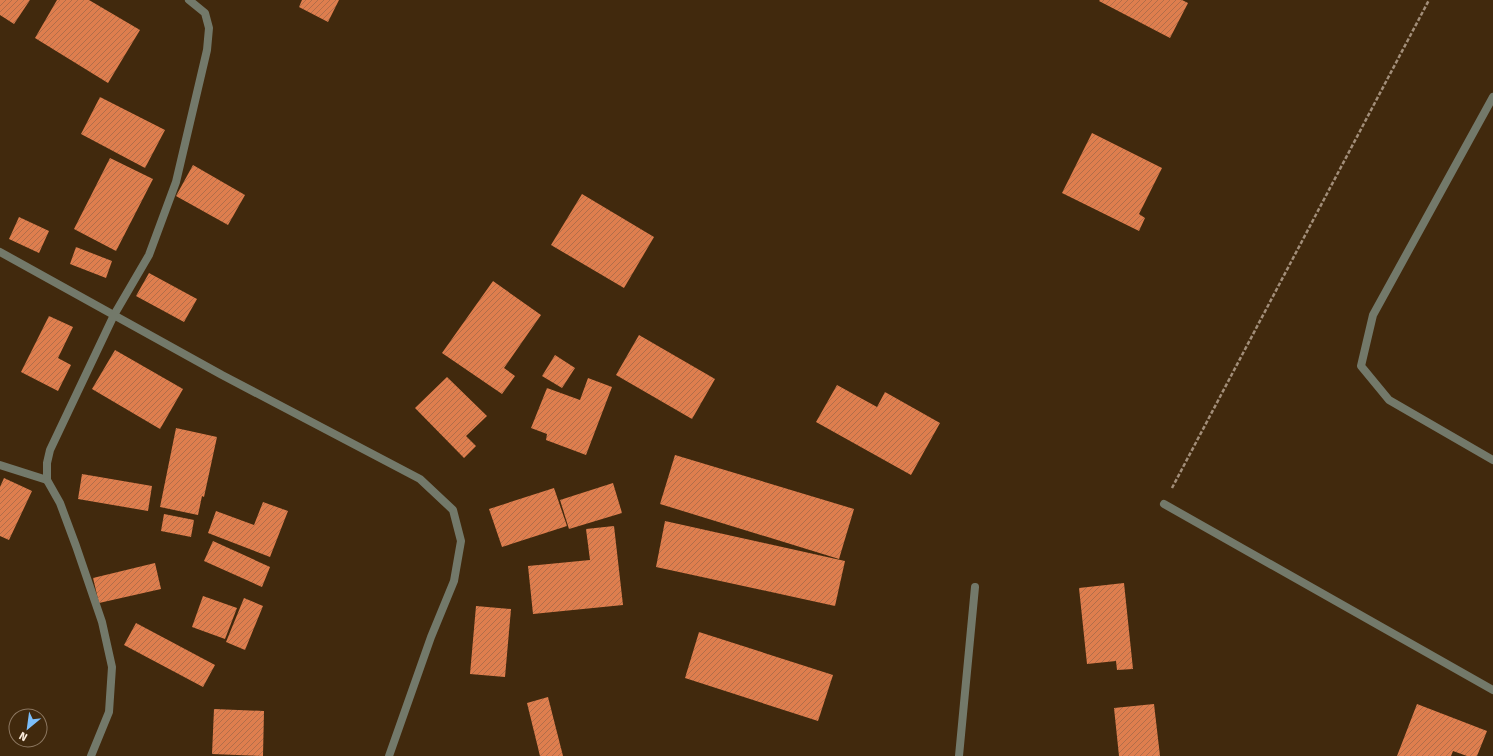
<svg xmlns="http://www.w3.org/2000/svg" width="1493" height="756" viewBox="0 0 1493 756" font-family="'Fira Sans',sans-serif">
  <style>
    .building { fill: url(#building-hatch) }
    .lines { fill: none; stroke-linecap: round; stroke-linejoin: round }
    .path { stroke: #a28e79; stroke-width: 2.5; stroke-dasharray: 4 2; stroke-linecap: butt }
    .lane { stroke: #73796a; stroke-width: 8 }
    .street { stroke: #73796a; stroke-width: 8 }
  </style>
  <defs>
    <pattern id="building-hatch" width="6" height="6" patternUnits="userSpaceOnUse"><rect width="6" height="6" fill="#de7e4e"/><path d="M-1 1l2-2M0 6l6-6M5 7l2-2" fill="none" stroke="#b26e4a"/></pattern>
  </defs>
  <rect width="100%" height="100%" fill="#41290d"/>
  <!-- building -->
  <g class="building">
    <path d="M 0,0 L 30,0 L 14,24 L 0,15 Z"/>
    <path d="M 57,0 L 89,0 L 140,30 L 108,83 L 35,38 Z"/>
    <path d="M 302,0 L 339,0 L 328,22 L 299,7 Z"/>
    <path d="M 1100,0 L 1182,0 L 1188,3 L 1170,38 L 1099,1 Z"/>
    <path d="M 100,97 L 165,130 L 145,168 L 81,134 Z"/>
    <path d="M 1092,133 L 1162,168 L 1139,214 L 1145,218 L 1139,231 L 1062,193 Z"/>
    <path d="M 110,158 L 153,179 L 116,251 L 74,229 Z"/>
    <path d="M 193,165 L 245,195 L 228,225 L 176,196 Z"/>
    <path d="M 582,194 L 654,237 L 624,288 L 551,245 Z"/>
    <path d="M 19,217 L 49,231 L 39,253 L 9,239 Z"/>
    <path d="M 76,247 L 112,261 L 106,278 L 70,264 Z"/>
    <path d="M 149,273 L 197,299 L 184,322 L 136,296 Z"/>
    <path d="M 493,281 L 541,315 L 504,368 L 515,376 L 502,394 L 442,353 Z"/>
    <path d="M 49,316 L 73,327 L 58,358 L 71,365 L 58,391 L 21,372 Z"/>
    <path d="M 639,335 L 715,379 L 692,419 L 616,375 Z"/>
    <path d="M 115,350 L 183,389 L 160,429 L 92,389 Z"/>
    <path d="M 555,355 L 575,368 L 562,388 L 542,376 Z"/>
    <path d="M 447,377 L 487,416 L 466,436 L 476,446 L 464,458 L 415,408 Z"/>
    <path d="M 588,378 L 612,387 L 586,455 L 546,440 L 547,434 L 531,428 L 547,388 L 580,400 Z"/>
    <path d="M 837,385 L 877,407 L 885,392 L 940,423 L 911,475 L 816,422 Z"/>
    <path d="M 176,428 L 217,437 L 204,497 L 202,496 L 198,515 L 160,507 Z"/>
    <path d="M 675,455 L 854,509 L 839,559 L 660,504 Z"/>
    <path d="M 82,474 L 152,486 L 148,511 L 78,499 Z"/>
    <path d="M 4,478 L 32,491 L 9,540 L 0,536 L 0,487 Z"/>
    <path d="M 613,483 L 622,513 L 569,529 L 560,500 Z"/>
    <path d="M 554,488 L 567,526 L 502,547 L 489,509 Z"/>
    <path d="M 263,502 L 288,511 L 270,557 L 208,533 L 216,511 L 254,525 Z"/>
    <path d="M 164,514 L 194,520 L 191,537 L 161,531 Z"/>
    <path d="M 665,521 L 845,561 L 835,606 L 656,567 Z"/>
    <path d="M 614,526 L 623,605 L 533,614 L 528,566 L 590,560 L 586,529 Z"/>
    <path d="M 213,541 L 270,567 L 262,587 L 204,561 Z"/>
    <path d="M 155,563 L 161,589 L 99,603 L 93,578 Z"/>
    <path d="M 1124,583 L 1133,669 L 1117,670 L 1116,661 L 1087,664 L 1079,588 Z"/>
    <path d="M 203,596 L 237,608 L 225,639 L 192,627 Z"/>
    <path d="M 244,598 L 263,606 L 245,650 L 226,642 Z"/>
    <path d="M 476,606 L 511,609 L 505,677 L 470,674 Z"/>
    <path d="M 136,623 L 215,665 L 203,687 L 124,645 Z"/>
    <path d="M 699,632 L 833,675 L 818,721 L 685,678 Z"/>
    <path d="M 548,697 L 563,756 L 540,756 L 527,703 Z"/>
    <path d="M 1154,704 L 1160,756 L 1119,756 L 1114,708 Z"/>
    <path d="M 1417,704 L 1487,731 L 1477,756 L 1467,756 L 1453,751 L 1451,756 L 1397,756 Z"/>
    <path d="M 214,709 L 264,711 L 263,756 L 212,754 Z"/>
  </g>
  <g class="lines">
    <!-- path -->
    <path class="path" d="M 1172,488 L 1429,0"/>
    <!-- lane -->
    <path class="lane" d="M 1493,97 L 1373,315 L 1361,366 L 1389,400 L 1493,460"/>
    <!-- street -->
    <g class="street">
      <path d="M 0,252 L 222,375 L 420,479 L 453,510 L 461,541 L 454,581 L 431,637 L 389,756"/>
      <path d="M 0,465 L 47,480"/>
      <path d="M 1164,504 L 1493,690"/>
      <path d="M 91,756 L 109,712 L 112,667 L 102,622 L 76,546 L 60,503 L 47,480 L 47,463 L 50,450 L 114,315 L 149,255 L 176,182 L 207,50 L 209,28 L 205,13 L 189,0"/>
      <path d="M 959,756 L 975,587"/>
    </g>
  </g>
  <!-- north arrow -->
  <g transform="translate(28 728) rotate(209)"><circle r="19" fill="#41290d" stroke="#8c7760"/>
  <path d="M0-3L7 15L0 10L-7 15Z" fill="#7cbef9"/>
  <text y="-6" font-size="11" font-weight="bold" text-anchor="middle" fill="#fcecdc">N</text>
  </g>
</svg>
